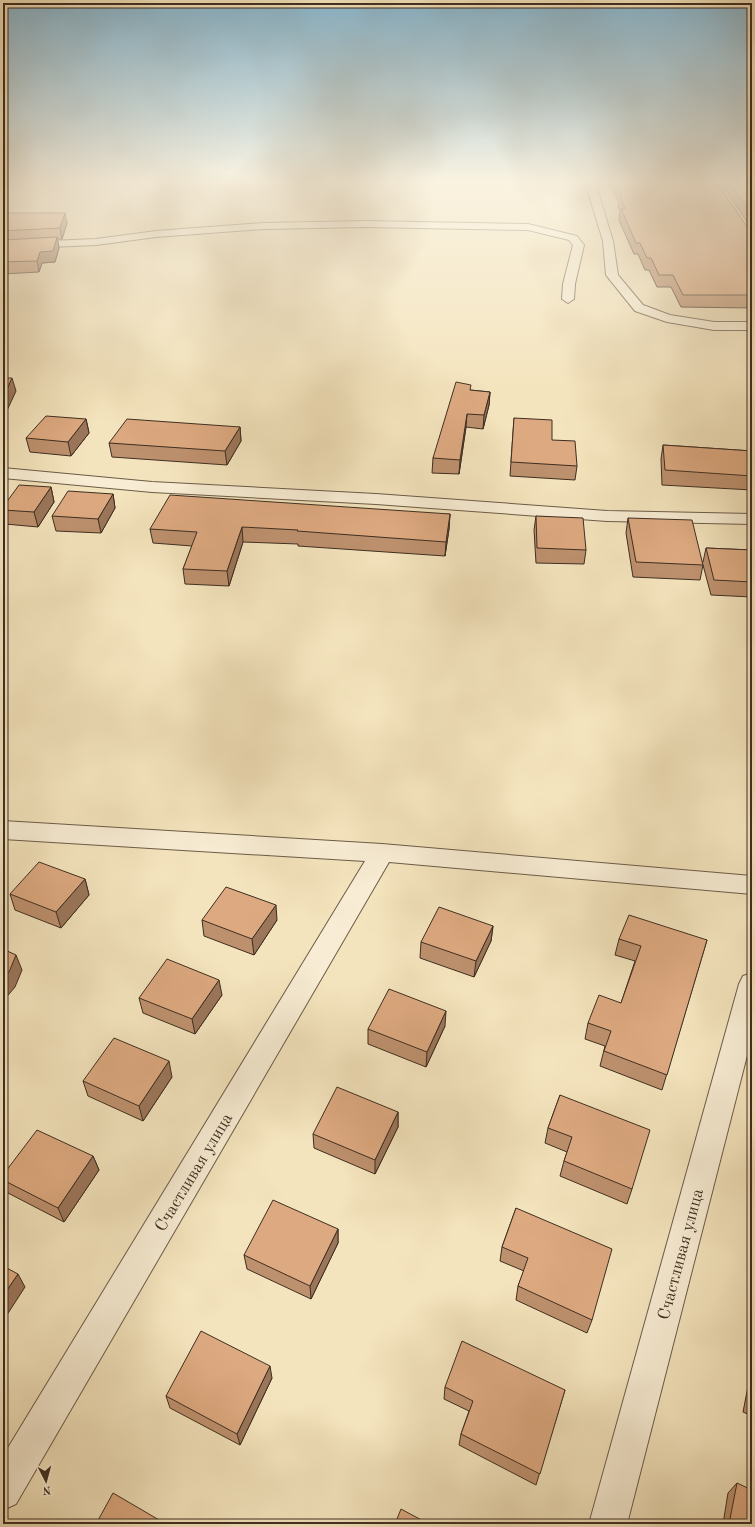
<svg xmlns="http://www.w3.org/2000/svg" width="755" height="1527" viewBox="0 0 755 1527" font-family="'Old Standard TT',serif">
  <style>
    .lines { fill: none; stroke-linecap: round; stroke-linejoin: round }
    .minor-casing { stroke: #6c5c48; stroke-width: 2 }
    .minor { fill: #f8edd4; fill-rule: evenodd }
    .wall { fill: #be916e; stroke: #3e2e21 }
    .shaded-wall { fill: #9b765a; stroke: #3e2e21 }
    .building { fill: #dda980; stroke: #3e2e21 }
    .labels { text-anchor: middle; stroke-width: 3.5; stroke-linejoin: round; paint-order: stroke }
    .near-street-label { font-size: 17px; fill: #3e2e21; stroke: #f8edd4 }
  </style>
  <rect width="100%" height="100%" fill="#f4e4bd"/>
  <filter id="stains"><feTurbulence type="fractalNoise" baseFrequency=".005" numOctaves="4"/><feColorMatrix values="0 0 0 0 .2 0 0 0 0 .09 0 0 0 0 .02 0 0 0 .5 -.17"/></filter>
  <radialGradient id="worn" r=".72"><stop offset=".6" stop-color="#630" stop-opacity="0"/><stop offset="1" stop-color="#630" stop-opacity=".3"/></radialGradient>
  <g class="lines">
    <defs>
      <g id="minor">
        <path d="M 585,182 L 595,182 L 613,241 L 618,275 L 643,305 L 670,315 L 714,322 L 752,322 L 752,330 L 714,330 L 667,322 L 635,311 L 606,275 L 603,241 Z"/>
        <path d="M 366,221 L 528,224 L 577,236 L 584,245 L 575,284 L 574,299 L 568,303 L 562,299 L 563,284 L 573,245 L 569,240 L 528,230 L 366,227 L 264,229 L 156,237 L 96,245 L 3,249 L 3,243 L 96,239 L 156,231 L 264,223 Z"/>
        <path d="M 3,468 L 152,482 L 376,494 L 607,511 L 752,514 L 752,524 L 607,521 L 376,504 L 152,492 L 3,478 Z"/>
        <path d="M 3,821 L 382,844 L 752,876 L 752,894 L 389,862 L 16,1504 L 3,1510 L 3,1456 L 365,861 L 3,839 Z"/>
        <path d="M 752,973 L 752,1036 L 627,1524 L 589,1524 L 739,984 L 743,976 Z"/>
      </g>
    </defs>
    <!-- minor casing -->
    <use href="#minor" class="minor-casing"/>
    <!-- minor -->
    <use href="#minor" class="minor"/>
  </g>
  <!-- wall -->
  <g class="wall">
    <path d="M 609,182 L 716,182 L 750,231 L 752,232 L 752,308 L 681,307 L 671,287 L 657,287 L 649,270 L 645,270 L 638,254 L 634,254 L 619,220 L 620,211 L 618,207 L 619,203 Z"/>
    <path d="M 720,182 L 752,182 L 752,229 Z"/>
    <path d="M 3,213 L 67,223 L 62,239 L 57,239 L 59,248 L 55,262 L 42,263 L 39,272 L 3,274 Z"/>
    <path d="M 470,390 L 490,392 L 489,405 L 483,429 L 466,427 L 459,474 L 432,473 L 433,458 Z"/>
    <path d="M 514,418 L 552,440 L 577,466 L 575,480 L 510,476 Z"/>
    <path d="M 86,419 L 89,433 L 71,456 L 30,452 L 26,438 Z"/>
    <path d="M 240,427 L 241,441 L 227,465 L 112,457 L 109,443 Z"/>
    <path d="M 663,445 L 752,451 L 752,490 L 662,485 L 661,459 Z"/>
    <path d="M 51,487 L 54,502 L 38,527 L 5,524 L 3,516 L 3,507 Z"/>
    <path d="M 113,494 L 115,508 L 101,533 L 56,531 L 52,516 Z"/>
    <path d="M 450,514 L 449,529 L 445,556 L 298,546 L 298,544 L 243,542 L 229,586 L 185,584 L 183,569 L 192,546 L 153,543 L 150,529 Z"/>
    <path d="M 536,516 L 586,550 L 584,564 L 536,563 L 534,530 Z"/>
    <path d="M 628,518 L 703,562 L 706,548 L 752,550 L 752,597 L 711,595 L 703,565 L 700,580 L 633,577 L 626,533 Z"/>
    <path d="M 85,879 L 89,895 L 61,928 L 15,910 L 10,894 Z"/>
    <path d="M 202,920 L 277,920 L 254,955 L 204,936 Z"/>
    <path d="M 493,926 L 491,941 L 474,977 L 420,958 L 421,942 Z"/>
    <path d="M 619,939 L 707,940 L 662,1090 L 600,1066 L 605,1046 L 585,1039 L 588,1023 L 621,1003 L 635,961 L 615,955 Z"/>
    <path d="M 222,995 L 195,1034 L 143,1013 L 139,998 Z"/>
    <path d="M 445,1026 L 426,1067 L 368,1044 L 368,1029 Z"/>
    <path d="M 172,1077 L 143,1121 L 88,1096 L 83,1081 Z"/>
    <path d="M 560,1095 L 632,1189 L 627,1204 L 560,1176 L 564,1161 L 567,1152 L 545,1143 L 548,1128 Z"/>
    <path d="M 398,1112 L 398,1127 L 375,1174 L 314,1148 L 313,1134 Z"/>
    <path d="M 93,1156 L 99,1170 L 64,1222 L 8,1193 L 3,1184 L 3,1175 Z"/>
    <path d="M 516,1208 L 592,1320 L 587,1333 L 516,1300 L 518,1286 L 524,1271 L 500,1261 L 502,1247 Z"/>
    <path d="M 338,1229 L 338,1243 L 311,1299 L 247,1269 L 244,1255 Z"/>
    <path d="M 752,1366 L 752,1416 L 743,1412 Z"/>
    <path d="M 272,1378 L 240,1445 L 170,1408 L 166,1396 Z"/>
    <path d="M 445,1387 L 565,1390 L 536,1485 L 459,1445 L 461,1434 L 469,1411 L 444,1399 Z"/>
    <path d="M 737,1483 L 752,1524 L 723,1524 L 728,1493 Z"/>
  </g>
  <!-- shaded-wall -->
  <g class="shaded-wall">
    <path d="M 65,213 L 67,223 L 62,239 L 60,228 Z"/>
    <path d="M 57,237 L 59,248 L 55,262 L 42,263 L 39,272 L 37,261 L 40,252 Z"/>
    <path d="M 12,378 L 16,391 L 4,417 L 3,414 L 3,398 Z"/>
    <path d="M 490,392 L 489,405 L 483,429 L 484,415 Z"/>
    <path d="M 467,414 L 466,427 L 459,474 L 460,460 Z"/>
    <path d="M 86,419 L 89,433 L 71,456 L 68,442 Z"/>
    <path d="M 240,427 L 241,441 L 227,465 L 225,451 Z"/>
    <path d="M 51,487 L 54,502 L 38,527 L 34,512 Z"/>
    <path d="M 113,494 L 115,508 L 101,533 L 98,519 Z"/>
    <path d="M 450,514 L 449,529 L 445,556 L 446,542 Z"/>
    <path d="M 242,527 L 243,542 L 229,586 L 227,571 Z"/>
    <path d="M 85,879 L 89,895 L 61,928 L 56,912 Z"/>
    <path d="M 276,905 L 277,920 L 254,955 L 252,939 Z"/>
    <path d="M 493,926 L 491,941 L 474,977 L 476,961 Z"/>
    <path d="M 16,955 L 22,970 L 15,987 L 3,1001 L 3,978 Z"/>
    <path d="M 219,980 L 222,995 L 195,1034 L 192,1019 Z"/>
    <path d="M 446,1011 L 445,1026 L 426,1067 L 427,1052 Z"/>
    <path d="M 169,1061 L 172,1077 L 143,1121 L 139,1106 Z"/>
    <path d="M 398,1112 L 398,1127 L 375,1174 L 375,1160 Z"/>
    <path d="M 93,1156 L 99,1170 L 64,1222 L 58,1208 Z"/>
    <path d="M 338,1229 L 338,1243 L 311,1299 L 310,1286 Z"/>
    <path d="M 18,1274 L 25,1287 L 3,1321 L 3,1296 Z"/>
    <path d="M 270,1366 L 272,1378 L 240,1445 L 237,1434 Z"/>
  </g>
  <!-- building -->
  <g class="building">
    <path d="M 615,182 L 716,182 L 750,231 L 752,232 L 752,260 L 751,260 L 752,262 L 752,295 L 683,295 L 673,275 L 659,275 L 651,258 L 647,258 L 640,243 L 636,243 L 621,209 L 625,209 L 620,196 L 622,196 Z"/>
    <path d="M 729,182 L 752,182 L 752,215 Z"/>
    <path d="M 3,213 L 65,213 L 60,228 L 3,231 Z"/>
    <path d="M 57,237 L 53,251 L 40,252 L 37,261 L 3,262 L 3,240 Z"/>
    <path d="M 3,378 L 12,378 L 3,398 Z"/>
    <path d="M 456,382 L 471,385 L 470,390 L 490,392 L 484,415 L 467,414 L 460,460 L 433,458 Z"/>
    <path d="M 46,416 L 86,419 L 68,442 L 26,438 Z"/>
    <path d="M 514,418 L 552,420 L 552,440 L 575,441 L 577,466 L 511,462 Z"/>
    <path d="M 127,419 L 240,427 L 225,451 L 109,443 Z"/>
    <path d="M 663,445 L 752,451 L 752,476 L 665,470 Z"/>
    <path d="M 19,485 L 51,487 L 34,512 L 3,510 L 3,507 Z"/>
    <path d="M 68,491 L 113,494 L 98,519 L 52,516 Z"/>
    <path d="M 170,495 L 450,514 L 446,542 L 297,531 L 298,530 L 242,527 L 227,571 L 183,569 L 197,532 L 150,529 Z"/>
    <path d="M 536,516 L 583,518 L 586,550 L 537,548 Z"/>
    <path d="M 628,518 L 692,520 L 703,565 L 636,562 Z"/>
    <path d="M 706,548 L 752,550 L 752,582 L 714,580 Z"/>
    <path d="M 39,862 L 85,879 L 56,912 L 10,894 Z"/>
    <path d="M 226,887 L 276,905 L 252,939 L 202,920 Z"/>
    <path d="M 439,907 L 493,926 L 476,961 L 421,942 Z"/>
    <path d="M 629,915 L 707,940 L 667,1075 L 604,1051 L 611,1031 L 588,1023 L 599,995 L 621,1003 L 641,946 L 619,939 Z"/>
    <path d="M 3,949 L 16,955 L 9,972 L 3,978 Z"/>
    <path d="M 167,959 L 219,980 L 192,1019 L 139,998 Z"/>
    <path d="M 389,989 L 446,1011 L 427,1052 L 368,1029 Z"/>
    <path d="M 114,1038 L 169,1061 L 139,1106 L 83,1081 Z"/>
    <path d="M 337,1087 L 398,1112 L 375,1160 L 313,1134 Z"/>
    <path d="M 560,1095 L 650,1130 L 632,1189 L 564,1161 L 572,1137 L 548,1128 Z"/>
    <path d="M 37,1130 L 93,1156 L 58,1208 L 3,1180 L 3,1175 Z"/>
    <path d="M 273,1200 L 338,1229 L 310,1286 L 244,1255 Z"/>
    <path d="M 516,1208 L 612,1249 L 592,1320 L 518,1286 L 528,1258 L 502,1247 Z"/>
    <path d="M 3,1266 L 18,1274 L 3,1296 Z"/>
    <path d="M 201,1331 L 270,1366 L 237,1434 L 166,1396 Z"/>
    <path d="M 462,1341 L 565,1390 L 540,1474 L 461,1434 L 473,1401 L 445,1387 Z"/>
    <path d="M 737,1483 L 752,1490 L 752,1524 L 729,1524 Z"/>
    <path d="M 113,1493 L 166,1524 L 96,1524 Z"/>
    <path d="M 401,1509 L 429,1524 L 395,1524 Z"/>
  </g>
  <!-- sky -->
  <linearGradient id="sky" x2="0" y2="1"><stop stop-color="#89b8d1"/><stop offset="0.46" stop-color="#faf3e1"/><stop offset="1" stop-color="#faf3e1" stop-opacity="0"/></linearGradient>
  <rect width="755" height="395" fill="url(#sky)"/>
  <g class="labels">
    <!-- near-street labels -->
    <g class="near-street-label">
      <text transform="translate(193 1172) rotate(-59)" y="6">Счастливая улица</text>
      <text transform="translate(680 1254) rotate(-75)" y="6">Счастливая улица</text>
    </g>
  </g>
  <!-- margin -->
  <rect width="755" height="1527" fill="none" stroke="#f4e4bd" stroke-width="16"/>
  <rect x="4" y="4" width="747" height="1519" fill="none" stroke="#3e2e21" stroke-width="2"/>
  <rect x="8" y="8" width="739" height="1511" fill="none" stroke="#3e2e21"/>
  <!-- north arrow -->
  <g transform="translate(46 1481) rotate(174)" stroke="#f8edd4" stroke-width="3" paint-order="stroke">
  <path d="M0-3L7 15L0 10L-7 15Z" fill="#3e2e21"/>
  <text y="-6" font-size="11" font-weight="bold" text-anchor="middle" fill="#3e2e21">N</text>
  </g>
  <rect width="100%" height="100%" filter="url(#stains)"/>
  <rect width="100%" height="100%" fill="url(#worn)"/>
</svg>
